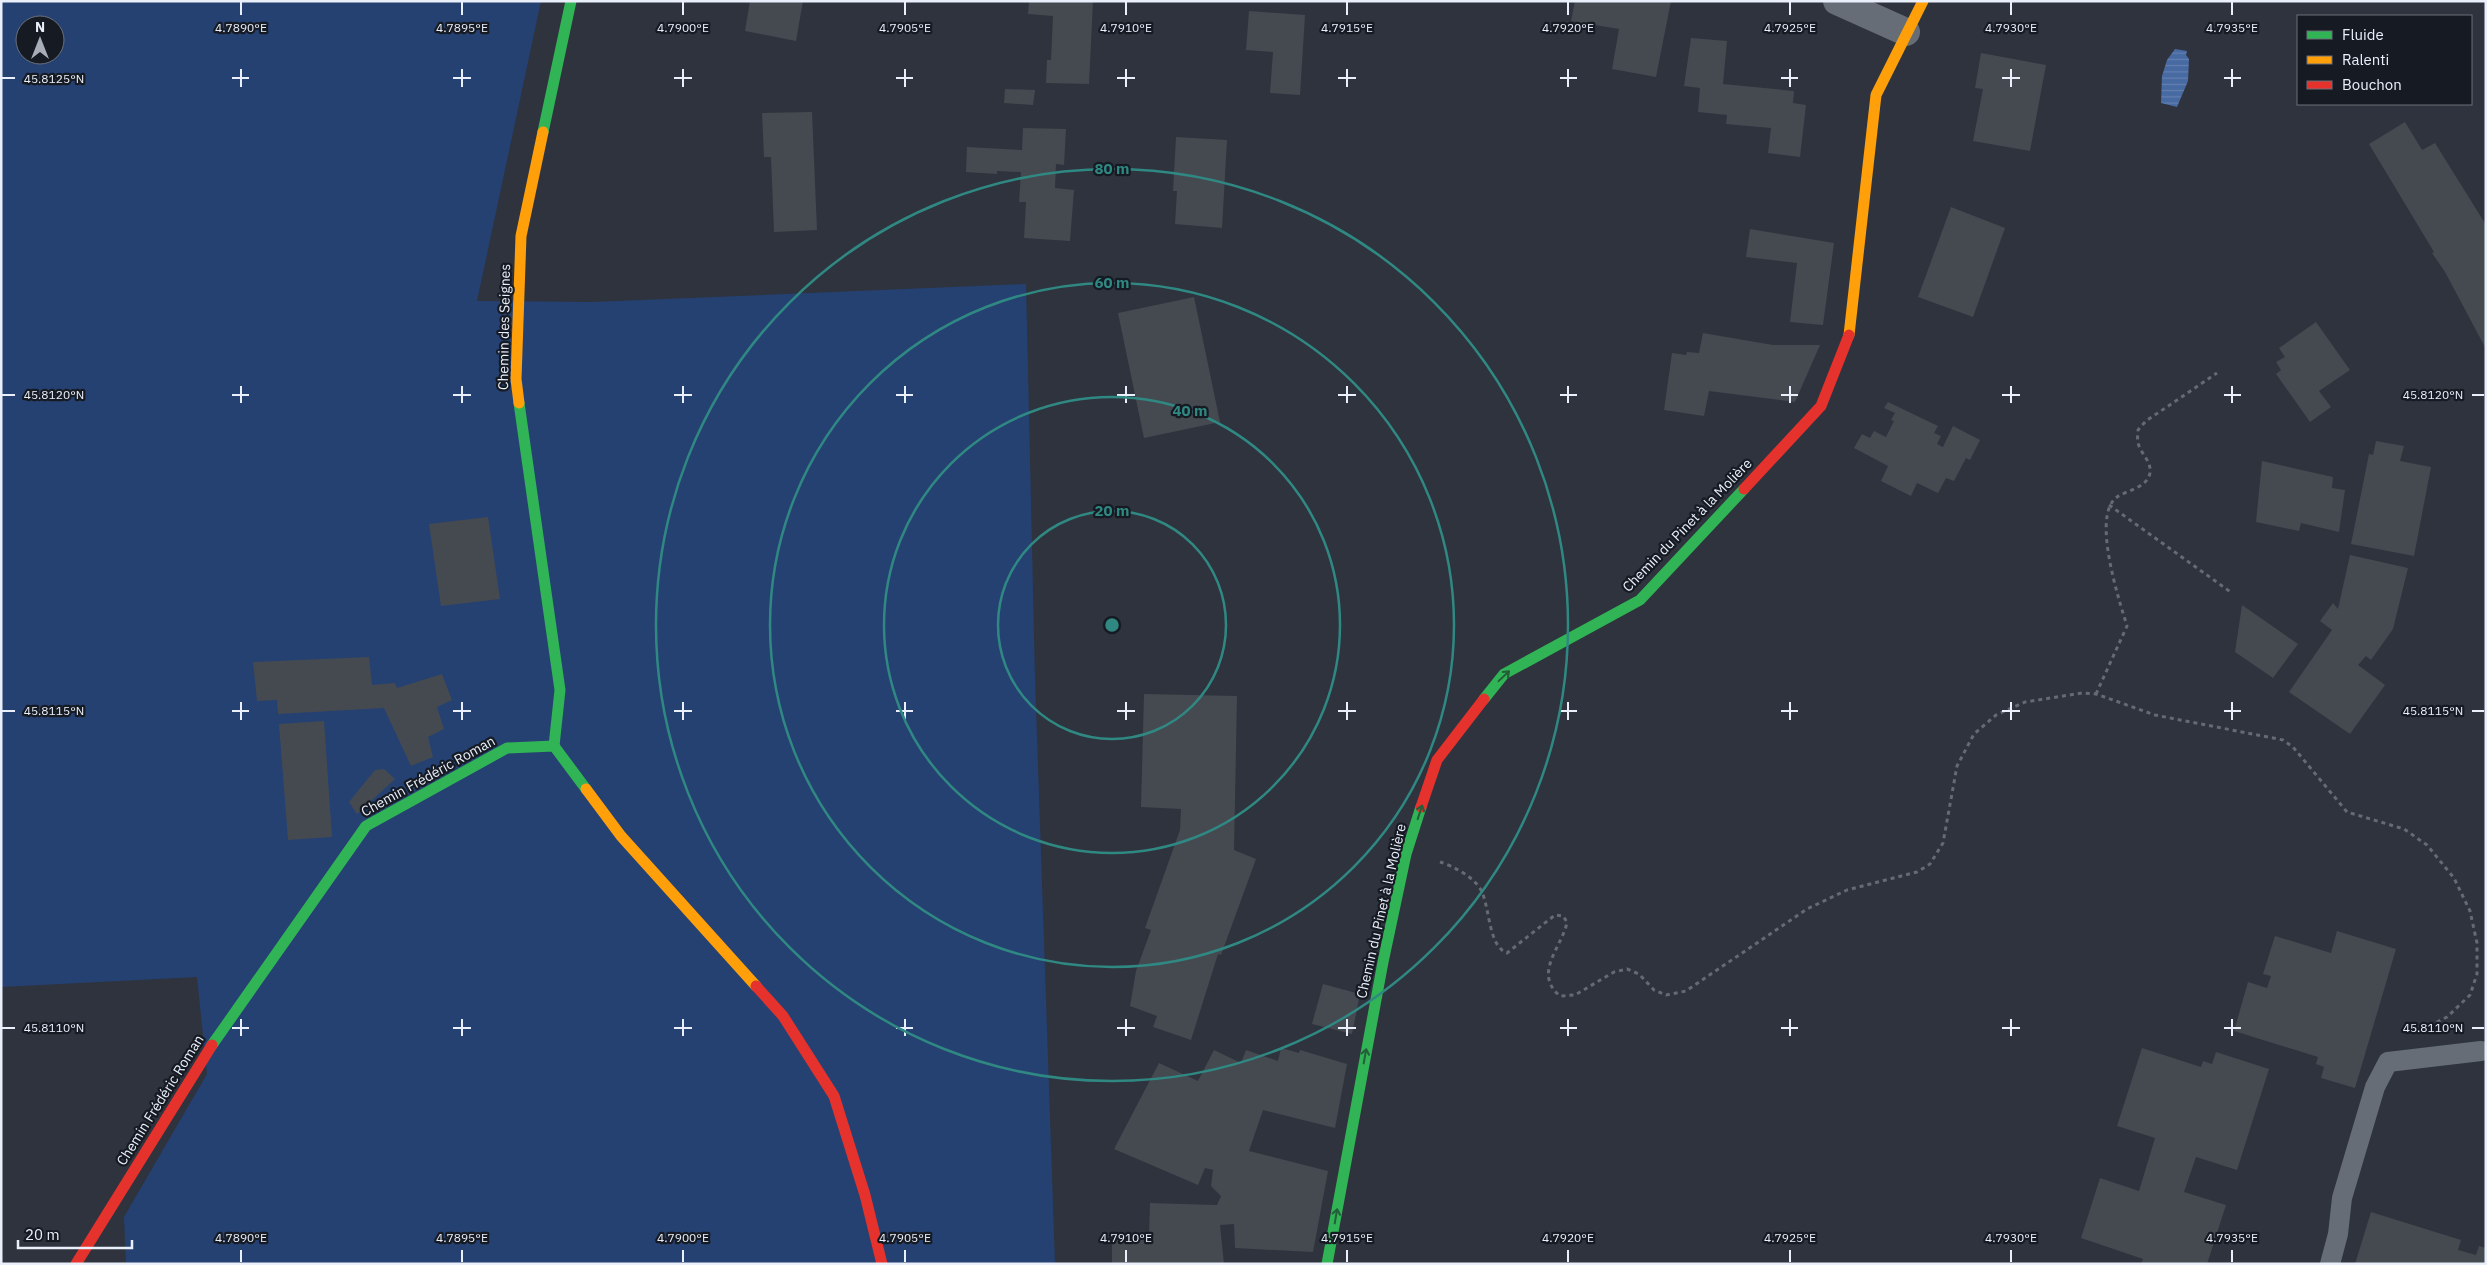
<svg xmlns="http://www.w3.org/2000/svg" width="2487" height="1265" viewBox="0 0 2487 1265" font-family="'IBM Plex Sans',sans-serif">
  <style>
    .grass { fill: #254172; fill-rule: evenodd }
    .water { fill: url(#water-rules) }
    .building { fill: #454a51 }
    .lines { fill: none; stroke-linecap: round; stroke-linejoin: round }
    .path { stroke: #656a73; stroke-width: 3; stroke-dasharray: 4 4; stroke-linecap: butt }
    .lane { stroke: #676d76; stroke-width: 20 }
    .street { stroke: #676d76; stroke-width: 28 }
    .fast { stroke: #30b455; stroke-width: 11 }
    .slow { stroke: #ff9f0a; stroke-width: 11 }
    .jam { stroke: #e5322d; stroke-width: 11 }
    .oneway { stroke: #225f39 }
    .ticks { fill: none; stroke: #eaf0fb; stroke-width: 2 }
    .ring { fill: none; stroke: #308883; stroke-width: 2.5 }
    .labels { text-anchor: middle; stroke-width: 4.5; stroke-linejoin: round; paint-order: stroke }
    .street-label { font-size: 14px; fill: #eaf0fb; stroke: #161a22 }
    .ticks-label { font-size: 12px; text-anchor: middle; fill: #eaf0fb; stroke: #161a22; stroke-width: 4.5; stroke-linejoin: round; paint-order: stroke }
    .centre { fill: #308883; stroke: #161a22; stroke-width: 2.5 }
    .ring-label { font-size: 15px; text-anchor: middle; font-weight: bold; fill: #308883; stroke: #161a22; stroke-width: 4.5; stroke-linejoin: round; paint-order: stroke }
  </style>
  <defs>
    <pattern id="water-rules" width="6" height="5" patternUnits="userSpaceOnUse" patternTransform="scale(1.25)"><rect width="6" height="5" fill="#486aa2"/><path d="M0 2.5h6" fill="none" stroke="#6380b0"/></pattern>
  </defs>
  <rect width="100%" height="100%" fill="#2e333d"/>
  <!-- grass -->
  <path class="grass" d="M 1,1 L 541,1 L 477,301 L 593,302 L 1026,284 L 1035,678 L 1055,1264 L 126,1264 L 124,1217 L 207,1074 L 197,977 L 1,987 ZM 25,25 L 55,25 L 55,55 L 25,55 Z"/>
  <!-- water -->
  <path class="water" d="M 2175,49 L 2187,51 L 2186,55 L 2189,59 L 2188,81 L 2177,107 L 2161,103 L 2162,76 L 2167,60 Z"/>
  <!-- building -->
  <g class="building">
    <path d="M 750,1 L 803,1 L 796,41 L 745,31 Z"/>
    <path d="M 1029,1 L 1093,1 L 1089,84 L 1046,83 L 1047,60 L 1051,60 L 1053,16 L 1028,14 Z"/>
    <path d="M 1575,1 L 1671,1 L 1656,77 L 1612,69 L 1619,29 L 1571,21 Z"/>
    <path d="M 1249,11 L 1305,15 L 1300,95 L 1270,93 L 1273,52 L 1246,50 Z"/>
    <path d="M 1691,38 L 1727,41 L 1723,84 L 1794,91 L 1793,103 L 1806,105 L 1800,157 L 1768,153 L 1771,128 L 1726,124 L 1727,115 L 1698,112 L 1700,88 L 1684,86 Z"/>
    <path d="M 1981,53 L 2046,65 L 2030,151 L 1973,141 L 1983,89 L 1975,88 Z"/>
    <path d="M 1005,89 L 1035,90 L 1033,105 L 1004,103 Z"/>
    <path d="M 812,112 L 817,230 L 774,232 L 771,157 L 764,157 L 762,113 Z"/>
    <path d="M 2405,122 L 2422,150 L 2435,143 L 2486,225 L 2486,349 L 2445,272 L 2432,253 L 2434,252 L 2369,144 Z"/>
    <path d="M 1023,128 L 1066,129 L 1064,165 L 1056,164 L 1055,188 L 1074,190 L 1070,241 L 1024,238 L 1026,202 L 1019,202 L 1021,172 L 997,171 L 997,174 L 966,172 L 967,147 L 1022,150 Z"/>
    <path d="M 1176,137 L 1227,140 L 1222,228 L 1175,224 L 1177,191 L 1173,191 Z"/>
    <path d="M 1951,207 L 2005,228 L 1973,317 L 1918,297 Z"/>
    <path d="M 1750,229 L 1834,243 L 1823,325 L 1790,322 L 1797,263 L 1746,257 Z"/>
    <path d="M 1194,297 L 1220,422 L 1144,438 L 1118,313 Z"/>
    <path d="M 2316,322 L 2350,370 L 2319,391 L 2331,407 L 2310,422 L 2276,374 L 2281,370 L 2276,362 L 2285,357 L 2279,348 Z"/>
    <path d="M 1703,333 L 1773,345 L 1820,345 L 1795,402 L 1709,391 L 1704,416 L 1664,410 L 1672,353 L 1686,355 L 1687,352 L 1699,353 Z"/>
    <path d="M 1888,402 L 1938,426 L 1934,433 L 1941,436 L 1937,444 L 1943,447 L 1953,426 L 1980,440 L 1970,460 L 1966,458 L 1954,481 L 1946,478 L 1938,493 L 1917,483 L 1911,496 L 1881,481 L 1888,466 L 1854,448 L 1862,434 L 1870,438 L 1874,431 L 1886,437 L 1894,421 L 1891,420 L 1895,413 L 1884,408 Z"/>
    <path d="M 2376,441 L 2404,446 L 2400,461 L 2431,467 L 2414,556 L 2351,544 L 2369,454 L 2373,455 Z"/>
    <path d="M 2262,461 L 2333,477 L 2332,488 L 2345,490 L 2339,532 L 2301,523 L 2299,531 L 2256,522 Z"/>
    <path d="M 488,517 L 500,599 L 441,606 L 429,524 Z"/>
    <path d="M 2350,555 L 2408,568 L 2393,629 L 2371,660 L 2366,656 L 2358,665 L 2385,685 L 2350,734 L 2289,692 L 2332,630 L 2320,621 L 2333,603 L 2338,609 Z"/>
    <path d="M 2242,605 L 2298,644 L 2273,678 L 2235,652 Z"/>
    <path d="M 369,657 L 372,685 L 395,683 L 397,688 L 442,674 L 452,700 L 437,707 L 444,729 L 428,737 L 433,757 L 411,766 L 384,708 L 278,714 L 277,700 L 257,701 L 253,662 Z"/>
    <path d="M 1144,694 L 1237,696 L 1234,850 L 1256,859 L 1221,955 L 1218,954 L 1191,1040 L 1153,1027 L 1157,1016 L 1130,1006 L 1136,971 L 1151,930 L 1145,928 L 1180,830 L 1181,809 L 1141,807 Z"/>
    <path d="M 324,721 L 332,837 L 288,840 L 279,724 Z"/>
    <path d="M 384,769 L 395,779 L 357,814 L 349,802 L 375,770 Z"/>
    <path d="M 2337,931 L 2396,949 L 2355,1088 L 2321,1078 L 2324,1067 L 2316,1064 L 2318,1057 L 2234,1031 L 2248,982 L 2267,988 L 2271,976 L 2263,974 L 2275,936 L 2331,953 Z"/>
    <path d="M 1323,984 L 1360,994 L 1352,1034 L 1312,1024 Z"/>
    <path d="M 1281,1048 L 1299,1053 L 1300,1050 L 1347,1064 L 1335,1128 L 1263,1110 L 1249,1151 L 1328,1171 L 1313,1252 L 1235,1248 L 1234,1224 L 1220,1225 L 1224,1264 L 1112,1264 L 1112,1233 L 1149,1235 L 1150,1203 L 1217,1205 L 1221,1196 L 1211,1186 L 1213,1170 L 1205,1168 L 1198,1185 L 1114,1149 L 1159,1063 L 1198,1081 L 1214,1050 L 1241,1063 L 1246,1050 L 1278,1061 Z"/>
    <path d="M 2142,1048 L 2201,1067 L 2203,1061 L 2212,1064 L 2216,1052 L 2269,1069 L 2237,1170 L 2196,1157 L 2184,1192 L 2226,1205 L 2207,1264 L 2141,1264 L 2143,1259 L 2081,1238 L 2100,1178 L 2139,1191 L 2155,1138 L 2117,1126 Z"/>
    <path d="M 2371,1212 L 2461,1240 L 2458,1250 L 2476,1255 L 2479,1246 L 2486,1248 L 2486,1264 L 2355,1264 Z"/>
  </g>
  <g class="lines">
    <!-- path -->
    <g class="path">
      <path d="M 2109,505 L 2232,593"/>
      <path d="M 2096,694 L 2127,626 C 2119,600 2091,515 2117,497 C 2127,490 2147,488 2150,473 C 2152,461 2139,452 2138,442 C 2137,438 2138,434 2138,430 L 2146,421 L 2217,373"/>
      <path d="M 1440,862 C 1453,866 1474,877 1481,890 C 1490,907 1488,946 1507,953 L 1555,915 L 1563,916 L 1567,922 C 1563,946 1532,973 1560,996 L 1575,995 L 1614,972 L 1627,969 L 1639,974 L 1654,990 L 1666,995 L 1686,991 L 1807,909 L 1847,890 L 1917,872 L 1930,864 L 1943,843 L 1957,766 L 1974,734 L 1996,715 L 2025,702 L 2082,693 L 2096,694 L 2155,715 L 2283,740 L 2293,747 L 2347,812 L 2404,829 L 2427,845 L 2454,878 L 2470,911 L 2477,943 L 2477,974 L 2470,995 L 2447,1017 L 2433,1024"/>
    </g>
    <!-- lane -->
    <path class="lane" d="M 2330,1264 L 2338,1234 L 2342,1198 L 2375,1087 L 2388,1062 L 2481,1051"/>
    <!-- street -->
    <path class="street" d="M 1837,1 L 1906,32"/>
    <!-- fast -->
    <g class="fast">
      <path d="M 543,132 L 571,1"/>
      <path d="M 519,403 L 560,690 L 554,746"/>
      <path d="M 1484,699 L 1504,674 L 1640,600 L 1744,489"/>
      <path d="M 212,1045 L 366,826 L 507,748 L 554,746 L 586,789"/>
      <path d="M 1327,1264 L 1383,962 L 1406,854 L 1421,807"/>
    </g>
    <!-- slow -->
    <g class="slow">
      <path d="M 1849,335 L 1876,95 L 1923,1"/>
      <path d="M 519,403 L 516,379 L 521,236 L 543,132"/>
      <path d="M 586,789 L 621,836 L 756,986"/>
    </g>
    <!-- jam -->
    <g class="jam">
      <path d="M 1744,489 L 1821,406 L 1849,335"/>
      <path d="M 1421,807 L 1437,760 L 1484,699"/>
      <path d="M 756,986 L 783,1016 L 834,1096 L 865,1195 L 882,1264"/>
      <path d="M 76,1264 L 212,1045"/>
    </g>
  </g>
  <!-- one-way arrows -->
  <defs><path id="oneway-shaft" d="M-6 0H5M1.5-3L5.5 0L1.5 3" fill="none" stroke-width="1.6" stroke-linecap="round" stroke-linejoin="round" transform="scale(1.25)"/></defs>
  <g class="oneway">
    <use href="#oneway-shaft" transform="translate(1504 676) rotate(-43)"/>
    <use href="#oneway-shaft" transform="translate(1420 812) rotate(-72)"/>
    <use href="#oneway-shaft" transform="translate(1365 1056) rotate(-80)"/>
    <use href="#oneway-shaft" transform="translate(1336 1216) rotate(-80)"/>
  </g>
  <!-- ticks -->
  <path class="ticks" d="M 241,2 L 241,15M 462,2 L 462,15M 683,2 L 683,15M 905,2 L 905,15M 1126,2 L 1126,15M 1347,2 L 1347,15M 1568,2 L 1568,15M 1790,2 L 1790,15M 2011,2 L 2011,15M 2232,2 L 2232,15M 241,69 L 241,87M 462,69 L 462,87M 683,69 L 683,87M 905,69 L 905,87M 1126,69 L 1126,87M 1347,69 L 1347,87M 1568,69 L 1568,87M 1790,69 L 1790,87M 2011,69 L 2011,87M 2232,69 L 2232,87M 2,78 L 15,78M 232,78 L 249,78M 453,78 L 471,78M 674,78 L 692,78M 896,78 L 913,78M 1117,78 L 1135,78M 1338,78 L 1356,78M 1560,78 L 1577,78M 1781,78 L 1798,78M 2002,78 L 2020,78M 2224,78 L 2241,78M 241,386 L 241,403M 462,386 L 462,403M 683,386 L 683,403M 905,386 L 905,403M 1126,386 L 1126,403M 1347,386 L 1347,403M 1568,386 L 1568,403M 1790,386 L 1790,403M 2011,386 L 2011,403M 2232,386 L 2232,403M 2,395 L 15,395M 232,395 L 249,395M 453,395 L 471,395M 674,395 L 692,395M 896,395 L 913,395M 1117,395 L 1135,395M 1338,395 L 1356,395M 1560,395 L 1577,395M 1781,395 L 1798,395M 2002,395 L 2020,395M 2224,395 L 2241,395M 2472,395 L 2484,395M 241,702 L 241,720M 462,702 L 462,720M 683,702 L 683,720M 905,702 L 905,720M 1126,702 L 1126,720M 1347,702 L 1347,720M 1568,702 L 1568,720M 1790,702 L 1790,720M 2011,702 L 2011,720M 2232,702 L 2232,720M 2,711 L 15,711M 232,711 L 249,711M 453,711 L 471,711M 674,711 L 692,711M 896,711 L 913,711M 1117,711 L 1135,711M 1338,711 L 1356,711M 1560,711 L 1577,711M 1781,711 L 1798,711M 2002,711 L 2020,711M 2224,711 L 2241,711M 2472,711 L 2484,711M 241,1019 L 241,1036M 462,1019 L 462,1036M 683,1019 L 683,1036M 905,1019 L 905,1036M 1126,1019 L 1126,1036M 1347,1019 L 1347,1036M 1568,1019 L 1568,1036M 1790,1019 L 1790,1036M 2011,1019 L 2011,1036M 2232,1019 L 2232,1036M 2,1028 L 15,1028M 232,1028 L 249,1028M 453,1028 L 471,1028M 674,1028 L 692,1028M 896,1028 L 913,1028M 1117,1028 L 1135,1028M 1338,1028 L 1356,1028M 1560,1028 L 1577,1028M 1781,1028 L 1798,1028M 2002,1028 L 2020,1028M 2224,1028 L 2241,1028M 2472,1028 L 2484,1028M 241,1250 L 241,1262M 462,1250 L 462,1262M 683,1250 L 683,1262M 905,1250 L 905,1262M 1126,1250 L 1126,1262M 1347,1250 L 1347,1262M 1568,1250 L 1568,1262M 1790,1250 L 1790,1262M 2011,1250 L 2011,1262M 2232,1250 L 2232,1262"/>
  <!-- distance rings -->
  <g class="ring">
    <circle cx="1112" cy="625" r="114"/>
    <circle cx="1112" cy="625" r="228"/>
    <circle cx="1112" cy="625" r="342"/>
    <circle cx="1112" cy="625" r="456"/>
  </g>
  <g class="labels">
    <!-- street labels -->
    <g class="street-label">
      <text transform="translate(504 327) rotate(-89)" y="5">Chemin des Seignes</text>
      <text transform="translate(1687 525) rotate(-46)" y="5">Chemin du Pinet à la Molière</text>
      <text transform="translate(428 776) rotate(-29)" y="5">Chemin Frédéric Roman</text>
      <text transform="translate(1381 911) rotate(-77)" y="5">Chemin du Pinet à la Molière</text>
      <text transform="translate(160 1100) rotate(-58)" y="5">Chemin Frédéric Roman</text>
    </g>
  </g>
  <g class="ticks-label">
    <text x="241" y="32">4.7890°E</text>
    <text x="462" y="32">4.7895°E</text>
    <text x="683" y="32">4.7900°E</text>
    <text x="905" y="32">4.7905°E</text>
    <text x="1126" y="32">4.7910°E</text>
    <text x="1347" y="32">4.7915°E</text>
    <text x="1568" y="32">4.7920°E</text>
    <text x="1790" y="32">4.7925°E</text>
    <text x="2011" y="32">4.7930°E</text>
    <text x="2232" y="32">4.7935°E</text>
    <text x="54" y="83">45.8125°N</text>
    <text x="54" y="399">45.8120°N</text>
    <text x="2433" y="399">45.8120°N</text>
    <text x="54" y="715">45.8115°N</text>
    <text x="2433" y="715">45.8115°N</text>
    <text x="54" y="1032">45.8110°N</text>
    <text x="2433" y="1032">45.8110°N</text>
    <text x="241" y="1242">4.7890°E</text>
    <text x="462" y="1242">4.7895°E</text>
    <text x="683" y="1242">4.7900°E</text>
    <text x="905" y="1242">4.7905°E</text>
    <text x="1126" y="1242">4.7910°E</text>
    <text x="1347" y="1242">4.7915°E</text>
    <text x="1568" y="1242">4.7920°E</text>
    <text x="1790" y="1242">4.7925°E</text>
    <text x="2011" y="1242">4.7930°E</text>
    <text x="2232" y="1242">4.7935°E</text>
  </g>
  <circle cx="1112" cy="625" r="8" class="centre"/>
  <g class="ring-label">
    <text x="1112" y="174">80 m</text>
    <text x="1112" y="288">60 m</text>
    <text x="1190" y="416">40 m</text>
    <text x="1112" y="516">20 m</text>
  </g>
  <!-- border -->
  <rect width="2487" height="1265" fill="none" stroke="#eaf0fb" stroke-width="5"/>
  <!-- legend -->
  <rect x="2297" y="15" width="175" height="90" fill="#161a22" stroke="#6b7079"/>
  <rect x="2307" y="31" width="25" height="8" fill="#30b455" stroke="#6b7079"/>
  <text x="2342" y="40" font-size="15" fill="#eaf0fb">Fluide</text>
  <rect x="2307" y="56" width="25" height="8" fill="#ff9f0a" stroke="#6b7079"/>
  <text x="2342" y="65" font-size="15" fill="#eaf0fb">Ralenti</text>
  <rect x="2307" y="81" width="25" height="8" fill="#e5322d" stroke="#6b7079"/>
  <text x="2342" y="90" font-size="15" fill="#eaf0fb">Bouchon</text>
  <!-- north arrow -->
  <g transform="translate(40 40)"><circle r="24" fill="#161a22" stroke="#6b7079"/>
  <path d="M0-4L9 19L0 12L-9 19Z" fill="#a8aeb8"/>
  <text y="-8" font-size="14" font-weight="bold" text-anchor="middle" fill="#eaf0fb">N</text>
  </g>
  <!-- scale -->
  <path d="M18 1240v8h114v-8" fill="none" stroke="#eaf0fb" stroke-width="2.5"/>
  <text x="25" y="1240" font-size="15" fill="#eaf0fb" stroke="#161a22" stroke-width="4" paint-order="stroke">20 m</text>
</svg>
